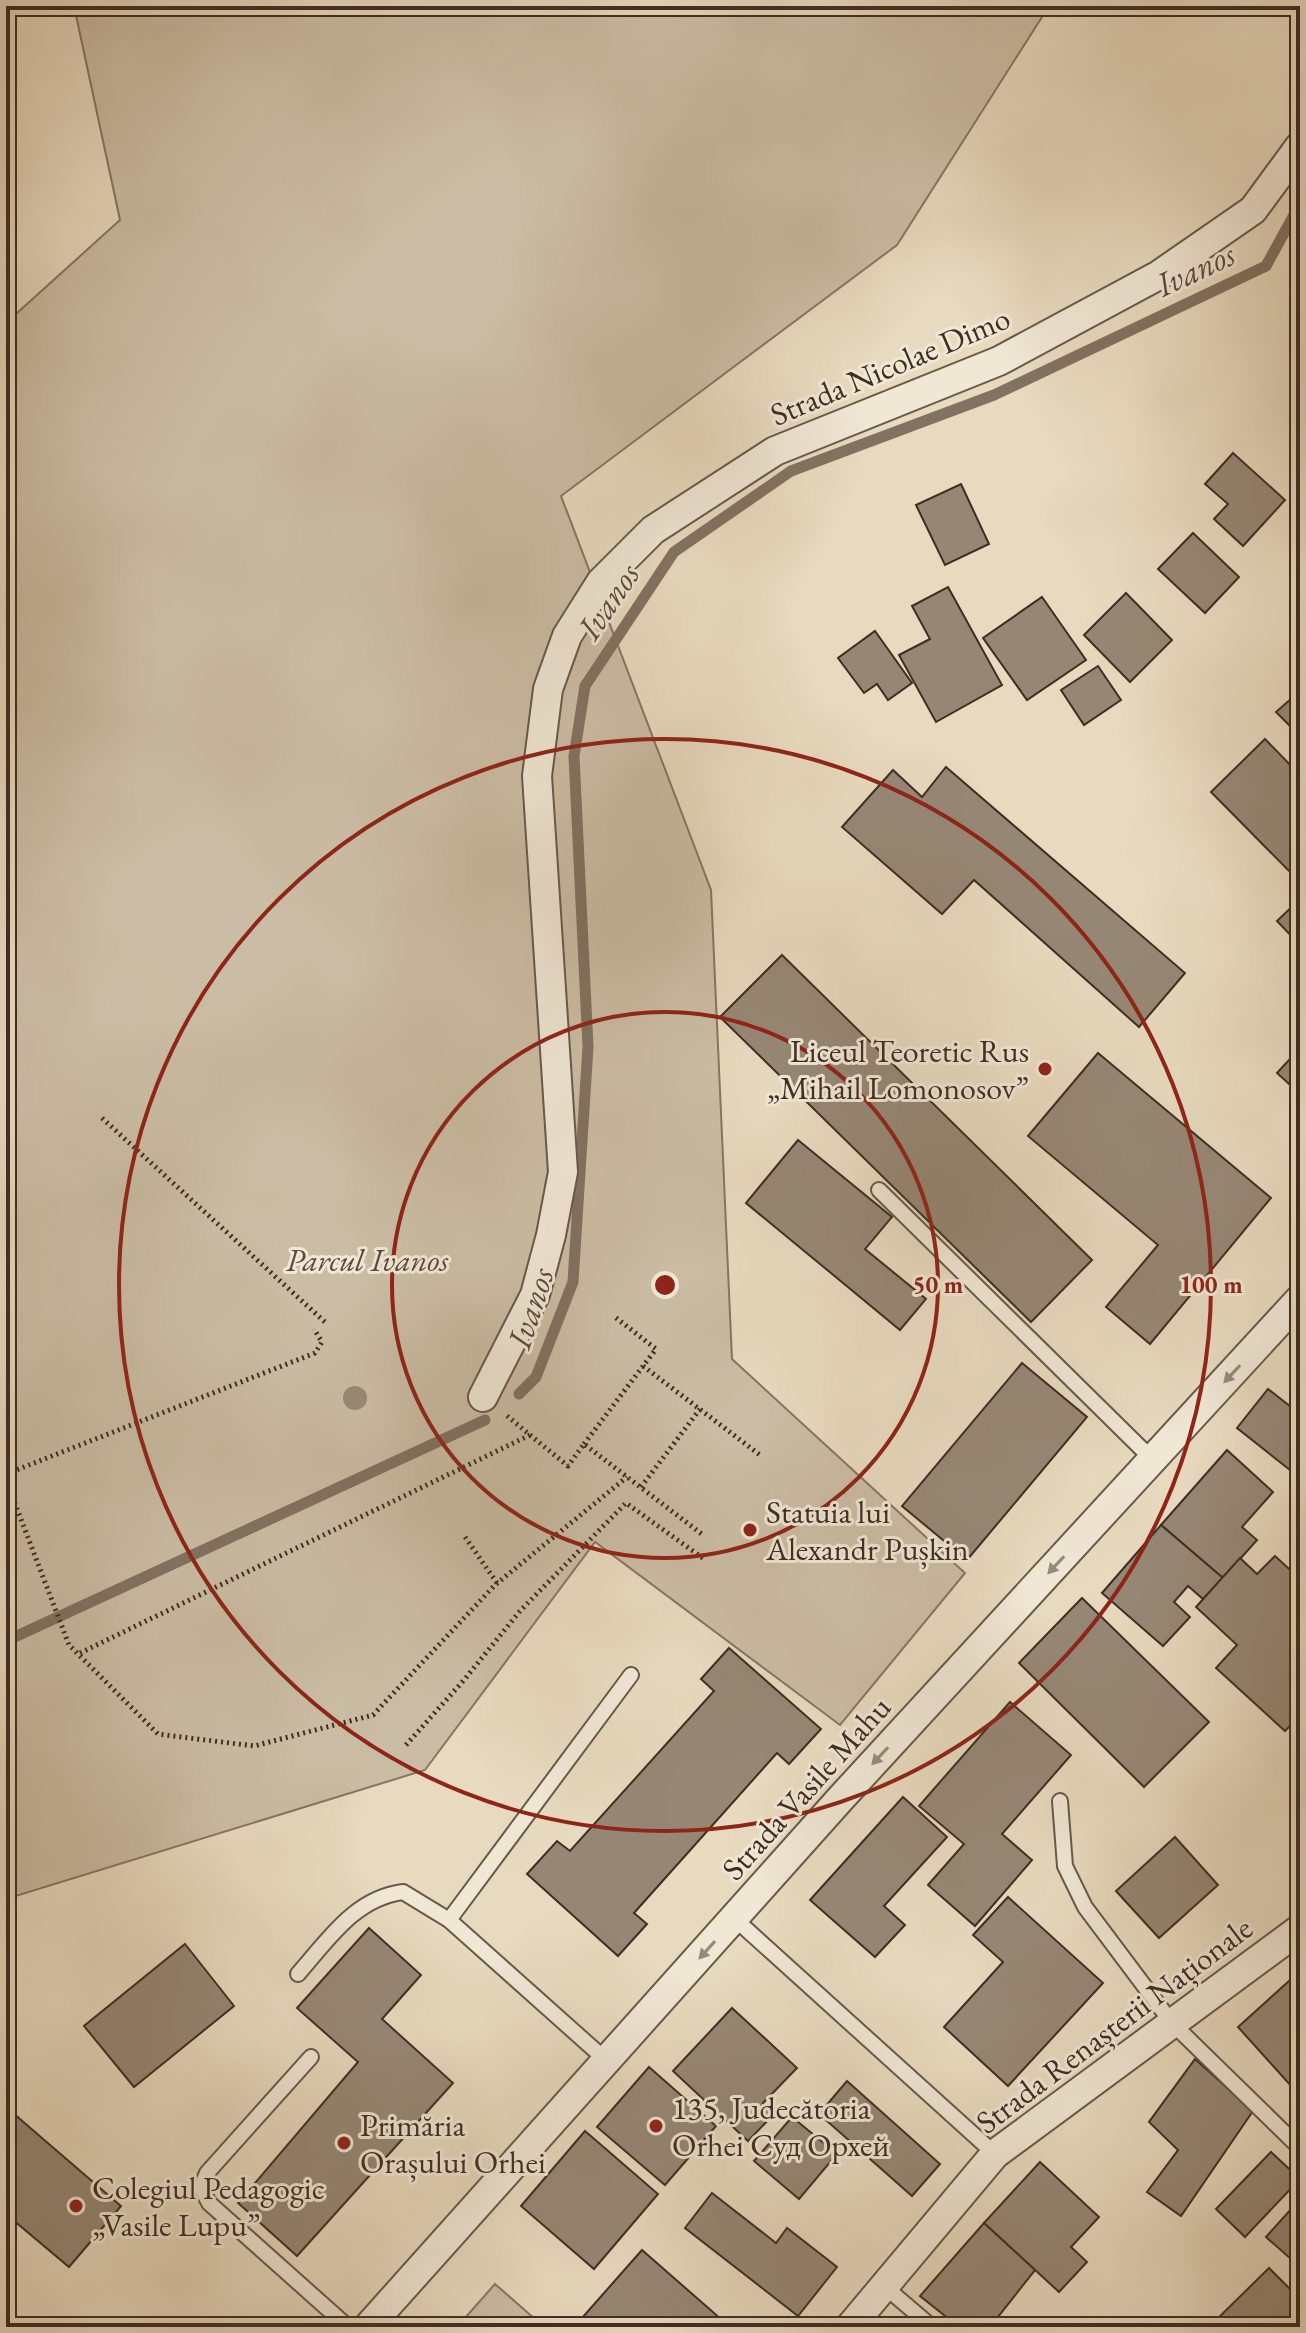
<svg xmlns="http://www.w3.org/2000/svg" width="1306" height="2333" viewBox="0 0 1306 2333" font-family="'EB Garamond',serif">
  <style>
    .green { fill: #cbbda5; stroke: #847664; stroke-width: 2 }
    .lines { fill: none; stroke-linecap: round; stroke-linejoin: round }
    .stream { stroke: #817261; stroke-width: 11 }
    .building { fill: #968775; stroke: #3d2e24; stroke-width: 2 }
    .lane-casing { stroke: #68594b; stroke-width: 18 }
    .street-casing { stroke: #68594b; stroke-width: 32 }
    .path { stroke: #3d2e24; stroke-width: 5; stroke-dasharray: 2 4; stroke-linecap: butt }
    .lane { stroke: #f0e7d5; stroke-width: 14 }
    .street { stroke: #f0e7d5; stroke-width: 28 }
    .tree { fill: #998b78 }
    .oneway { fill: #968a7c }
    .ring { fill: none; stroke: #8f2418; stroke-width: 4 }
    .poi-dot { fill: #8f2418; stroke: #f0e7d5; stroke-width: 3 }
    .labels { text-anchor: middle; stroke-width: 6; stroke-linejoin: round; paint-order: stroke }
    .street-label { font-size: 32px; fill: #3d2e24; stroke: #f0e7d5 }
    .poi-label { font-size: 32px; fill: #3d2e24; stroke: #f0e7d5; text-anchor: start }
    .park-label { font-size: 32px; font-style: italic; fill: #594b3e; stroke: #f0e7d5 }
    .water-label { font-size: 34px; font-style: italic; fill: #594a3e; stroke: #f0e7d5 }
    .centre { fill: #8f2418; stroke: #f0e7d5; stroke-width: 4 }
    .ring-label { font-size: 24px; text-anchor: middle; font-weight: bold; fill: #8f2418; stroke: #f0e7d5; stroke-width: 6; stroke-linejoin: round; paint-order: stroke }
  </style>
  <rect width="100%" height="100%" fill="#e8dabf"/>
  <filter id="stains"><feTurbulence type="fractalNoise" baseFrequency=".0025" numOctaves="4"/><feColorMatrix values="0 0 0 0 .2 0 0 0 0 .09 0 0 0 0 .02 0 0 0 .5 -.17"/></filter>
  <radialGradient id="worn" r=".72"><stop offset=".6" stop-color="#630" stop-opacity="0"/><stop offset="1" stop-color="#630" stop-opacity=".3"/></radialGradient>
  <!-- green -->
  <g class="green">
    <path d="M 74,6 L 1049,6 L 897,245 L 561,496 L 711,890 L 732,1359 L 965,1573 L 840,1725 L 595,1542 L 425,1770 L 6,1899 L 6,323 L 120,220 Z"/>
    <path d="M 495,2284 L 544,2327 L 457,2327 Z"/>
  </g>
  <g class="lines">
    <!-- stream -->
    <g class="stream">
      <path d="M 519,1394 L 536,1377 L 573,1282 L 588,1047 L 574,756 L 585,686 L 674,552 L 791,471 L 994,395 L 1266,266 L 1300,204"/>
      <path d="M 6,1641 L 485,1420"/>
    </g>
  </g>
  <!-- building -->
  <g class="building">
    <path d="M 1233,453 L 1285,500 L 1243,546 L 1214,519 L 1228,504 L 1205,484 Z"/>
    <path d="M 961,484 L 989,544 L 945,565 L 916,505 Z"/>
    <path d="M 1193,533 L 1239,577 L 1205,613 L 1158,569 Z"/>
    <path d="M 948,587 L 1002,685 L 936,722 L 899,655 L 930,639 L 912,606 Z"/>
    <path d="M 1126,593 L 1172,640 L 1130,682 L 1084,635 Z"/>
    <path d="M 1042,597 L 1086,660 L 1027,700 L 983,638 Z"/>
    <path d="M 875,631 L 912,683 L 888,700 L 877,684 L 864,693 L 838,658 Z"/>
    <path d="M 1098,666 L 1121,700 L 1084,725 L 1061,690 Z"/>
    <path d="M 1300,691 L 1300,736 L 1276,712 Z"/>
    <path d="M 1265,739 L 1300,775 L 1300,876 L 1297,879 L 1211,792 Z"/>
    <path d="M 946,767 L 1185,973 L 1139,1027 L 974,880 L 942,914 L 842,827 L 893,770 L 922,797 Z"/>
    <path d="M 1300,899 L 1300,945 L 1277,921 Z"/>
    <path d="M 782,955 L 1092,1260 L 1031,1322 L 720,1017 Z"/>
    <path d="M 1300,1048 L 1300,1094 L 1277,1073 Z"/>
    <path d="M 1098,1053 L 1271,1198 L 1150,1344 L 1106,1307 L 1158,1245 L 1028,1136 Z"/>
    <path d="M 798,1140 L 892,1217 L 865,1249 L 926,1299 L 900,1330 L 746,1203 Z"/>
    <path d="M 1022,1363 L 1087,1417 L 967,1560 L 902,1506 Z"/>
    <path d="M 1268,1389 L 1300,1414 L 1300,1478 L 1237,1428 Z"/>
    <path d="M 1227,1450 L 1273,1492 L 1242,1527 L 1257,1540 L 1223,1578 L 1161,1525 Z"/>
    <path d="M 1161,1525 L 1223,1578 L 1203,1599 L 1188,1586 L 1174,1602 L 1190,1617 L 1163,1646 L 1102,1593 Z"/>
    <path d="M 1275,1556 L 1300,1579 L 1300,1715 L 1285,1731 L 1216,1668 L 1237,1645 L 1196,1607 L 1240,1558 L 1257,1574 Z"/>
    <path d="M 1082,1598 L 1209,1722 L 1144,1787 L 1019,1663 Z"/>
    <path d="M 729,1648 L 821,1729 L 789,1764 L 777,1753 L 634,1913 L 647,1924 L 618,1956 L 527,1874 L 557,1841 L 570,1851 L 714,1691 L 701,1679 Z"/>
    <path d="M 1010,1702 L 1071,1755 L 1002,1834 L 1032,1860 L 975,1926 L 928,1885 L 964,1844 L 919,1806 Z"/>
    <path d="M 903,1797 L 947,1837 L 884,1906 L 905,1925 L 875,1957 L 810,1900 Z"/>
    <path d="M 1175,1837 L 1218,1885 L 1159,1938 L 1116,1891 Z"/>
    <path d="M 1008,1897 L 1103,1983 L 1008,2086 L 944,2027 L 1003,1962 L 973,1935 Z"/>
    <path d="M 369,1928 L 421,1975 L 382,2019 L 453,2083 L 297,2256 L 238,2203 L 358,2062 L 297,2008 Z"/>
    <path d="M 185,1944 L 234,2006 L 134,2087 L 84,2026 Z"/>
    <path d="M 1300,1971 L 1300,2096 L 1238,2027 Z"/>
    <path d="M 732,2008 L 797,2068 L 763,2103 L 775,2113 L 748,2141 L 673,2071 Z"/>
    <path d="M 1195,2059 L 1253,2111 L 1181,2216 L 1147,2192 L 1178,2150 L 1149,2122 Z"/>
    <path d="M 649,2067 L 716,2126 L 665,2185 L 597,2127 Z"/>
    <path d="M 847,2081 L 940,2164 L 912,2196 L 819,2114 Z"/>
    <path d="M 6,2107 L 121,2206 L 69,2267 L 6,2214 Z"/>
    <path d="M 792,2117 L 837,2154 L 799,2199 L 754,2161 Z"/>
    <path d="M 585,2131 L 658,2194 L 594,2269 L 521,2206 Z"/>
    <path d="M 1271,2152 L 1300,2179 L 1245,2237 L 1216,2209 Z"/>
    <path d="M 1040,2162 L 1099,2217 L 1071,2247 L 1087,2262 L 1059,2292 L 984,2223 Z"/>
    <path d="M 712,2193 L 776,2243 L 787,2228 L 837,2267 L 798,2316 L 685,2228 Z"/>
    <path d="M 1300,2199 L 1300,2267 L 1266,2237 Z"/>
    <path d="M 984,2223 L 1035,2270 L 990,2327 L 959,2327 L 920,2296 Z"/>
    <path d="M 642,2250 L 730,2327 L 574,2327 Z"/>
    <path d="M 1269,2268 L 1300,2299 L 1300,2327 L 1209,2327 Z"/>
  </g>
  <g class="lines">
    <defs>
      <g id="lane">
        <path d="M 879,1190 L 1153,1460"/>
        <path d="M 1060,1801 L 1065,1866 L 1085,1907 L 1172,2023 L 1300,2148"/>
        <path d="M 735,1919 L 995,2154"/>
        <path d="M 449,1920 L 631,1675"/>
        <path d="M 298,1974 C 328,1940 355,1898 403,1892 L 449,1920 L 607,2061"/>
        <path d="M 311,2057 L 207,2173 L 201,2187 L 209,2203 L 348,2327"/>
        <path d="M 884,2286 L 932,2327"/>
      </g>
      <g id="street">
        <path d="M 483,1397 L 535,1295 L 551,1235 L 563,1172 L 537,776 L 548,689 L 567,636 L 601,582 L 653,530 L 775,451 L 999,361 L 1159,275 L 1253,210 L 1300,146"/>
        <path d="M 368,2327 L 842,1797 L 1300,1299"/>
        <path d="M 850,2327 L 995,2154 L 1300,1929"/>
      </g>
    </defs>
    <!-- lane casing -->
    <use href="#lane" class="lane-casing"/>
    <!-- street casing -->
    <use href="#street" class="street-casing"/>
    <!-- path -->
    <g class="path">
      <path d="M 102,1118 L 326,1323"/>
      <path d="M 643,1366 L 760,1455"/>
      <path d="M 530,1435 L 568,1466 L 584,1444 L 703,1535"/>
      <path d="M 584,1444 L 656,1349 L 615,1317"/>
      <path d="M 6,1474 L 315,1353 L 322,1342 L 314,1329"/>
      <path d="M 6,1480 L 69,1645 L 158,1734 L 254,1746 L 373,1715 L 495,1585 L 627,1477"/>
      <path d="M 641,1487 L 700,1409"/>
      <path d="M 465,1537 L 497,1583"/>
      <path d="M 80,1653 L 530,1435 L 506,1415"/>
      <path d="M 406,1745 L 464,1680 L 520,1611 L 626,1503 L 704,1559"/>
    </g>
    <!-- lane -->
    <use href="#lane" class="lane"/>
    <!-- street -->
    <use href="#street" class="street"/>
  </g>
  <!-- trees -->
  <circle class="tree" cx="355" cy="1398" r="12"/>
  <!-- one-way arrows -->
  <defs><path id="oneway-solid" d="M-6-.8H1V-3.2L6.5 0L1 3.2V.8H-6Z" transform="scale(2)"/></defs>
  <g class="oneway">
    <use href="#oneway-solid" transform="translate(1232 1374) rotate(133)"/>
    <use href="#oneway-solid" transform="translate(1056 1565) rotate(133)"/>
    <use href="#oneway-solid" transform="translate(880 1756) rotate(133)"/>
    <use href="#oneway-solid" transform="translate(707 1950) rotate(132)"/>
  </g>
  <!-- distance rings -->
  <g class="ring">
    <circle cx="665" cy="1285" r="273"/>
    <circle cx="665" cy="1285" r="546"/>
  </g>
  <!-- markers -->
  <g class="poi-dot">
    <circle cx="1045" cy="1069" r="8"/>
    <circle cx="750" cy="1530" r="8"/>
    <circle cx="656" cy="2126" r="8"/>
    <circle cx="344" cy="2143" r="8"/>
    <circle cx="76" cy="2206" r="8"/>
  </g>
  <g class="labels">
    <!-- street labels -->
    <g class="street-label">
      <text transform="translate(890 366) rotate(-23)" y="11">Strada Nicolae Dimo</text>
      <text transform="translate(806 1788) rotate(-48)" y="11">Strada Vasile Mahu</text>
      <text transform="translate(1114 2025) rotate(-37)" y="11">Strada Renașterii Naționale</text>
    </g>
    <!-- poi labels -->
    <g class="poi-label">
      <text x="1029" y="1062" text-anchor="end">Liceul Teoretic Rus<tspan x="1029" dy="37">„Mihail Lomonosov”</tspan></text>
      <text x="766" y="1523">Statuia lui<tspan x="766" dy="37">Alexandr Pușkin</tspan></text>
      <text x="672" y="2119">135, Judecătoria<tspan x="672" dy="37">Orhei Суд Орхей</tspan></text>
      <text x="360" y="2136">Primăria<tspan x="360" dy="37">Orașului Orhei</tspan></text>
      <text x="92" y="2199">Colegiul Pedagogic<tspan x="92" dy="37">„Vasile Lupu”</tspan></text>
    </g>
    <!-- park labels -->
    <g class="park-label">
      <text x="367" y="1271">Parcul Ivanos</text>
    </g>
    <!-- water labels -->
    <g class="water-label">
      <text transform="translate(1195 269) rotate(-25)" y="12">Ivanos</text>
      <text transform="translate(608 601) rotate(-56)" y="12">Ivanos</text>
      <text transform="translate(530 1308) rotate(-72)" y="12">Ivanos</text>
    </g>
  </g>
  <circle cx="665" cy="1285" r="12" class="centre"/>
  <g class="ring-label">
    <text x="938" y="1293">50 m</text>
    <text x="1211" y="1293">100 m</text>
  </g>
  <!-- margin -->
  <rect width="1306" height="2333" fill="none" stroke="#e8dabf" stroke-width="32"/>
  <rect x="8" y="8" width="1290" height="2317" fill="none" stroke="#3d2e24" stroke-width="4"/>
  <rect x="16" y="16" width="1274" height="2301" fill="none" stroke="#3d2e24" stroke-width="2"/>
  <rect width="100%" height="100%" filter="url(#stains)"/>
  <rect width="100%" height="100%" fill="url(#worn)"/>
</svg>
